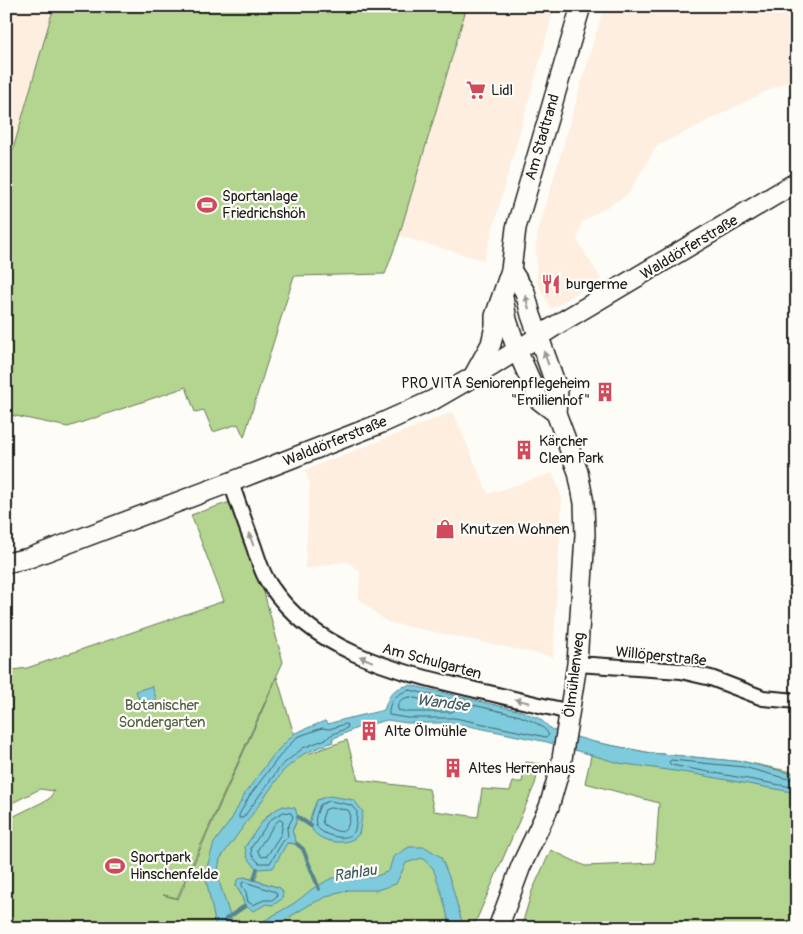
<svg xmlns="http://www.w3.org/2000/svg" width="803" height="934" viewBox="0 0 803 934" font-family="Pangolin,sans-serif">
  <style>
    .built { fill: #fdeee0 }
    .green { fill: #b3d590; stroke: #687856; fill-rule: evenodd }
    .water { fill: #7ecbdd; stroke: #578590 }
    .lines { fill: none; stroke-linecap: round; stroke-linejoin: round }
    .shore { stroke: #436269; stroke-width: 1 }
    .stream { stroke: #578590; stroke-width: 4 }
    .street-casing { stroke: #1c1c1c; stroke-width: 18 }
    .secondary-casing { stroke: #1c1c1c; stroke-width: 22 }
    .street { stroke: #fdfcf7; stroke-width: 14 }
    .secondary { stroke: #fdfcf7; stroke-width: 19 }
    .oneway { fill: #989794 }
    .labels { text-anchor: middle; stroke-width: 4.5; stroke-linejoin: round; paint-order: stroke }
    .poi-label { font-size: 15px; fill: #1c1c1c; stroke: #fdfcf7; text-anchor: start }
    .street-label { font-size: 15px; fill: #1c1c1c; stroke: #fdfcf7 }
    .park-label { font-size: 15px; fill: #515d45; stroke: #fdfcf7 }
    .water-label { font-size: 16px; font-style: italic; fill: #3e5960; stroke: #fdfcf7 }
  </style>
  <rect width="100%" height="100%" fill="#fdfcf7"/>
  <filter id="ink" filterUnits="userSpaceOnUse"><feTurbulence type="fractalNoise" baseFrequency=".02" numOctaves="2"/><feDisplacementMap in="SourceGraphic" scale="10" xChannelSelector="R" yChannelSelector="G"/><feConvolveMatrix kernelMatrix="1 2 1 2 8 2 1 2 1" color-interpolation-filters="sRGB"/></filter>
  <g filter="url(#ink)">
    <!-- built -->
    <g class="built">
      <path d="M 6,6 L 54,6 L 6,174 Z"/>
      <path d="M 467,6 L 555,6 L 484,260 L 399,236 Z"/>
      <path d="M 604,6 L 797,6 L 797,76 L 657,146 L 628,194 L 582,222 L 577,240 L 601,279 L 551,309 L 537,282 L 536,247 L 538,232 Z"/>
      <path d="M 453,412 L 488,494 L 553,473 L 562,498 L 553,657 L 387,622 L 359,599 L 360,572 L 347,561 L 305,569 L 310,484 L 305,470 Z"/>
    </g>
    <!-- green -->
    <g class="green">
      <path d="M 54,6 L 467,6 L 399,236 L 385,274 L 294,276 L 244,437 L 238,424 L 213,432 L 204,410 L 195,412 L 186,387 L 68,427 L 6,414 L 6,174 Z"/>
      <path d="M 233,501 L 262,585 L 283,662 L 177,898 L 163,895 L 178,899 L 277,677 L 293,731 L 307,754 L 347,740 L 358,780 L 429,789 L 434,811 L 478,817 L 482,789 L 510,791 L 513,782 L 522,782 L 526,762 L 540,764 L 535,784 L 473,928 L 6,928 L 6,820 L 49,799 L 54,791 L 40,789 L 6,806 L 6,671 L 27,668 L 224,601 L 191,515 ZM 317,800 L 360,823 L 359,834 L 311,817 ZM 273,811 L 296,823 L 292,831 L 297,844 L 287,843 L 245,847 L 266,817 ZM 244,877 L 280,888 L 245,905 L 241,894 L 236,886 Z"/>
      <path d="M 594,742 L 651,753 L 745,762 L 797,773 L 797,928 L 521,928 L 532,891 L 551,850 L 585,866 L 655,863 L 659,803 L 585,783 Z"/>
    </g>
    <!-- water -->
    <g class="water">
      <path d="M 410,685 L 521,711 L 540,719 L 552,730 L 594,742 L 651,753 L 745,762 L 797,775 L 797,793 L 695,774 L 619,763 L 547,742 L 454,723 L 407,723 L 387,720 L 357,728 L 332,739 L 333,742 L 305,753 L 284,770 L 220,859 L 217,875 L 234,928 L 214,928 L 215,922 L 205,874 L 214,843 L 231,820 L 246,792 L 275,753 L 295,733 L 325,721 L 328,724 C 346,718 365,715 384,710 C 390,693 392,689 410,685 Z"/>
      <path d="M 152,686 L 157,701 L 141,706 L 136,691 Z"/>
      <path d="M 329,796 L 354,800 L 363,812 C 361,818 361,830 358,835 C 348,848 316,842 311,827 C 308,818 314,808 317,800 Z"/>
      <path d="M 283,806 L 295,808 L 298,817 L 292,831 L 297,844 L 287,843 L 273,868 L 257,869 L 247,857 L 245,847 C 257,830 263,815 283,806 Z"/>
      <path d="M 409,847 L 425,847 L 441,857 L 451,882 L 461,919 L 467,928 L 452,928 L 450,926 L 442,894 L 433,868 L 422,858 L 406,863 L 396,884 L 377,890 L 349,890 L 335,893 L 311,904 L 271,928 L 252,928 L 296,902 L 312,889 L 332,878 L 374,877 L 389,871 L 393,857 Z"/>
      <path d="M 244,877 L 280,888 L 283,892 L 282,899 L 273,905 L 266,904 L 254,911 L 245,906 L 241,894 L 236,886 L 237,880 Z"/>
    </g>
    <g class="lines">
      <!-- shore -->
      <g class="shore">
        <path d="M 410,690 L 520,716 C 531,721 543,724 549,735 L 546,737 L 455,718 L 407,718 L 389,715 C 388,701 397,693 410,690 Z"/>
        <path d="M 410,697 L 453,707 L 455,710 L 452,712 L 407,712 L 398,710 C 396,701 403,698 410,697 Z"/>
        <path d="M 346,724 L 348,726 L 347,728 L 331,735 L 326,739 L 303,748 L 281,766 L 243,818 L 239,818 L 239,815 L 250,795 L 279,757 L 297,737 L 322,728 L 329,729 Z"/>
        <path d="M 797,780 L 784,778 L 744,767 L 671,760 L 669,762 L 671,765 L 797,788"/>
        <path d="M 330,801 L 351,805 L 357,812 C 357,817 356,828 354,832 C 347,843 318,835 316,824 C 314,818 318,811 320,805 Z"/>
        <path d="M 330,808 L 348,810 L 350,813 C 349,836 340,835 323,824 L 322,819 L 325,810 Z"/>
        <path d="M 284,812 L 291,813 L 293,817 L 287,829 L 288,837 L 283,841 L 270,863 L 259,863 L 252,855 L 251,848 L 270,820 Z"/>
        <path d="M 279,820 L 281,820 L 283,822 L 281,834 L 267,856 L 262,857 L 258,852 L 258,849 L 274,825 Z"/>
        <path d="M 245,882 L 276,892 L 277,896 L 272,900 L 264,900 L 253,905 L 248,902 L 246,892 L 242,886 L 242,883 Z"/>
      </g>
      <!-- stream -->
      <g class="stream">
        <path d="M 298,817 L 311,826"/>
        <path d="M 297,844 L 303,849 L 319,889"/>
        <path d="M 254,879 L 257,869"/>
        <path d="M 226,919 L 245,906"/>
      </g>
      <defs>
        <g id="street">
          <path d="M 231,482 C 238,504 246,525 254,547 C 258,559 262,574 270,585 C 313,650 391,670 463,687 C 498,695 534,704 570,712"/>
          <path d="M 577,664 L 681,671 L 711,678 L 763,698 L 797,701"/>
        </g>
        <g id="secondary">
          <path d="M 503,297 L 507,320 L 517,350 L 539,400 L 556,413"/>
          <path d="M 474,375 L 491,344 L 495,326 L 495,316 L 511,270 L 516,228 L 581,6"/>
          <path d="M 6,563 L 29,558 L 231,482 L 382,423 L 433,400 L 492,366 L 563,321 L 797,182"/>
          <path d="M 498,928 L 521,866 L 549,807 L 561,765 L 577,664 L 585,535 L 584,503 L 578,472 L 556,413 L 558,391 L 531,315 L 525,292 L 511,270"/>
        </g>
      </defs>
      <!-- street casing -->
      <use href="#street" class="street-casing"/>
      <!-- secondary casing -->
      <use href="#secondary" class="secondary-casing"/>
      <!-- street -->
      <use href="#street" class="street"/>
      <!-- secondary -->
      <use href="#secondary" class="secondary"/>
    </g>
    <!-- one-way arrows -->
    <defs><path id="oneway-solid" d="M-6-.8H1V-3.2L6.5 0L1 3.2V.8H-6Z" transform="scale(1.25)"/></defs>
    <g class="oneway">
      <use href="#oneway-solid" transform="translate(527 302) rotate(-105)"/>
      <use href="#oneway-solid" transform="translate(546 358) rotate(-110)"/>
      <use href="#oneway-solid" transform="translate(251 539) rotate(-110)"/>
      <use href="#oneway-solid" transform="translate(366 659) rotate(-157)"/>
      <use href="#oneway-solid" transform="translate(522 701) rotate(-167)"/>
    </g>
  </g>
  <!-- icons -->
  <defs>
    <symbol id="supermarket-bare" viewBox="-9 -9 18 18"><path d="M-6-5.5h2.5l.6 2H6L4.5 2H-2.5L-4.4-4H-6ZM-1.5 3.2a1.3 1.3 0 1 0 .1 0ZM3 3.2a1.3 1.3 0 1 0 .1 0Z" fill="#d1495b" stroke="#fdfcf7" stroke-width="2.5" paint-order="stroke"/></symbol>
    <symbol id="stadium-bare" viewBox="-9 -9 18 18"><path d="M0-5a6.5 5 0 1 0 0 10a6.5 5 0 1 0 0-10ZM-3.5-1.8h7v3.6h-7Z" fill="#d1495b" stroke="#fdfcf7" stroke-width="2.5" paint-order="stroke"/></symbol>
    <symbol id="restaurant-bare" viewBox="-9 -9 18 18"><path d="M-5-6h1v4h1v-4h1v4h1v-4h1v5L-1.5 .5V6h-2V.5L-5-1ZM5-6V6H3V1.5H1.5Q1.5-4 5-6Z" fill="#d1495b" stroke="#fdfcf7" stroke-width="2.5" paint-order="stroke"/></symbol>
    <symbol id="building-bare" viewBox="-9 -9 18 18"><path d="M-4-6H4V6H1V3H-1V6H-4ZM-2.5-4.3h1.7v1.8h-1.7ZM.8-4.3h1.7v1.8H.8ZM-2.5-1h1.7V.8h-1.7ZM.8-1h1.7V.8H.8Z" fill="#d1495b" stroke="#fdfcf7" stroke-width="2.5" paint-order="stroke"/></symbol>
    <symbol id="shop-bare" viewBox="-9 -9 18 18"><path d="M-5-2.5h2.3a2.7 3.5 0 0 1 5.4 0H5L5.5 6h-11ZM-1.5-2.5h3a1.5 2.3 0 0 0-3 0Z" fill="#d1495b" stroke="#fdfcf7" stroke-width="2.5" paint-order="stroke"/></symbol>
  </defs>
  <g fill-rule="evenodd">
    <use href="#supermarket-bare" x="462" y="76" width="28" height="28"/>
    <use href="#stadium-bare" x="193" y="191" width="28" height="28"/>
    <use href="#restaurant-bare" x="537" y="270" width="28" height="28"/>
    <use href="#building-bare" x="591" y="378" width="28" height="28"/>
    <use href="#building-bare" x="510" y="436" width="28" height="28"/>
    <use href="#shop-bare" x="431" y="515" width="28" height="28"/>
    <use href="#building-bare" x="355" y="717" width="28" height="28"/>
    <use href="#building-bare" x="439" y="754" width="28" height="28"/>
    <use href="#stadium-bare" x="101" y="852" width="28" height="28"/>
  </g>
  <g class="labels">
    <!-- poi labels -->
    <g class="poi-label">
      <text x="491" y="95">Lidl</text>
      <text x="222" y="201">Sportanlage<tspan x="222" dy="17">Friedrichshöh</tspan></text>
      <text x="566" y="289">burgerme</text>
      <text x="590" y="388" text-anchor="end">PRO VITA Seniorenpflegeheim<tspan x="590" dy="17">"Emilienhof"</tspan></text>
      <text x="539" y="446">Kärcher<tspan x="539" dy="17">Clean Park</tspan></text>
      <text x="460" y="534">Knutzen Wohnen</text>
      <text x="384" y="736">Alte Ölmühle</text>
      <text x="468" y="773">Altes Herrenhaus</text>
      <text x="130" y="862">Sportpark<tspan x="130" dy="17">Hinschenfelde</tspan></text>
    </g>
    <!-- street labels -->
    <g class="street-label">
      <text transform="translate(542 137) rotate(-74)" y="5">Am Stadtrand</text>
      <text transform="translate(689 247) rotate(-31)" y="5">Walddörferstraße</text>
      <text transform="translate(335 441) rotate(-22)" y="5">Walddörferstraße</text>
      <text transform="translate(661 656) rotate(6)" y="5">Willöperstraße</text>
      <text transform="translate(432 661) rotate(15)" y="5">Am Schulgarten</text>
      <text transform="translate(574 675) rotate(-83)" y="5">Ölmühlenweg</text>
    </g>
    <!-- park labels -->
    <g class="park-label">
      <text x="162" y="710">Botanischer<tspan x="162" dy="17">Sondergarten</tspan></text>
    </g>
    <!-- water labels -->
    <g class="water-label">
      <text transform="translate(443 702) rotate(7)" y="6">Wandse</text>
      <text transform="translate(355 872) rotate(-9)" y="6">Rahlau</text>
    </g>
  </g>
  <!-- margin -->
  <rect width="803" height="934" fill="none" stroke="#fdfcf7" stroke-width="25"/>
  <rect x="12" y="12" width="778" height="909" fill="none" stroke="#1c1c1c" stroke-width="2" filter="url(#ink)"/>
</svg>
